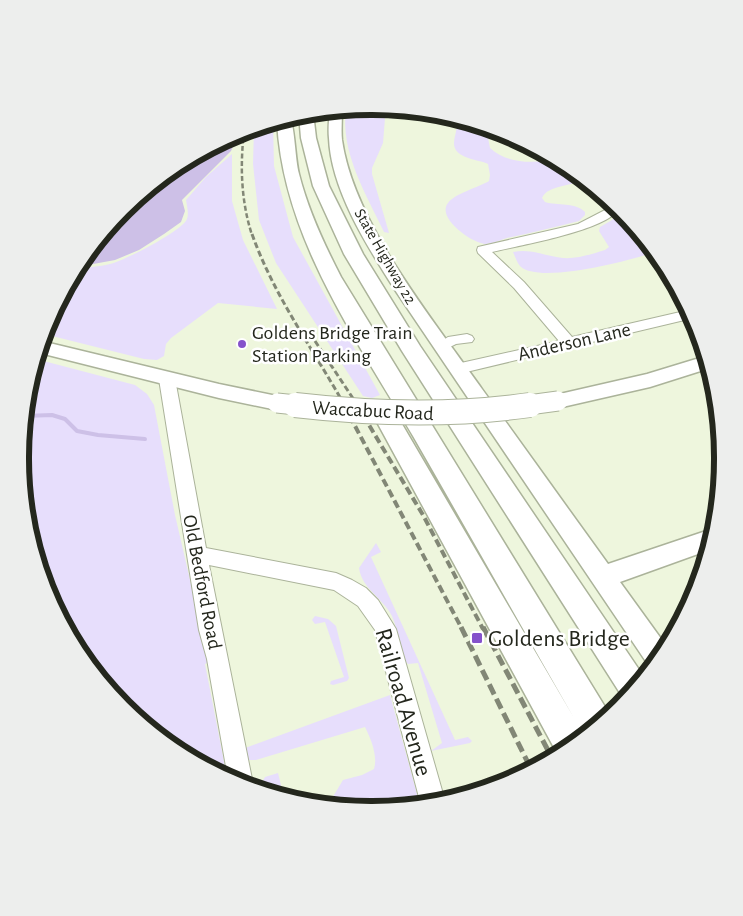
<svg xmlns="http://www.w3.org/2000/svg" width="743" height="916" viewBox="0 0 743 916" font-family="'Alegreya Sans',sans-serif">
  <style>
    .green { fill: #e7defc }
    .water { fill: #cdc0e7 }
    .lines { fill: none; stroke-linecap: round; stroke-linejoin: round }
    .stream { stroke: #cdc0e7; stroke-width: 4 }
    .minor-casing { stroke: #abb39a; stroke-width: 2 }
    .major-casing { stroke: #abb39a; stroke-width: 3 }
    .highway-casing { stroke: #abb39a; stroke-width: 3 }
    .minor { fill: #fff; fill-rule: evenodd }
    .major { fill: #fff; fill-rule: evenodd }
    .highway { fill: #fff; fill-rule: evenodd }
    .rail-far3 { stroke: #828776; stroke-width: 2.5; stroke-dasharray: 5 2.5; stroke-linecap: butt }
    .rail-far2 { stroke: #828776; stroke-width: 3; stroke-dasharray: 6 3; stroke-linecap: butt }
    .rail-far1 { stroke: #828776; stroke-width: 4; stroke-dasharray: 8 4; stroke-linecap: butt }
    .rail { stroke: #828776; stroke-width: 5; stroke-dasharray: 11 5; stroke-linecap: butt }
    .major-bridge-far1-casing { stroke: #abb39a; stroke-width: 21; stroke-linecap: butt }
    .major-bridge-casing { stroke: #abb39a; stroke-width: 26; stroke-linecap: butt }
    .major-bridge-far1 { stroke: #fff; stroke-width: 19 }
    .major-bridge { stroke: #fff; stroke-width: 24 }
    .poi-dot { fill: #8552cb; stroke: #fff; stroke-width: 2 }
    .labels { text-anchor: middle; stroke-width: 5; stroke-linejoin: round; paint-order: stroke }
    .far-street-label { font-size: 16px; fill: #24271d; stroke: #fff }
    .poi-label { font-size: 20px; fill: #24271d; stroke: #fff; text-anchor: start }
    .street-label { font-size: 20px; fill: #24271d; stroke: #fff }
    .near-poi-label { font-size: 24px; fill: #24271d; stroke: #fff; text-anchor: start }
    .near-street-label { font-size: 24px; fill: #24271d; stroke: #fff }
    .rim { fill: none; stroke: #24271d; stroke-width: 6 }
  </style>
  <rect width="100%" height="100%" fill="#eef6dd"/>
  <!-- green -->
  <g class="green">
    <path d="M 371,107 L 369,109 L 370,113 L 383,116 L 385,118 L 383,143 L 372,168 L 372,174 L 389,233 L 384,232 C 366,194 340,152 346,109 Z"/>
    <path d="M 443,114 L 498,131 L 488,138 L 490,148 C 505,162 526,163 545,161 C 549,161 553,159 556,160 C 566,163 575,172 582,178 C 572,188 548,184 542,198 L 545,202 C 558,206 575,202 585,212 L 585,215 L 579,221 C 555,227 531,233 507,238 C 501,240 491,244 485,244 C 472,243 436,218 448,203 C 454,194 479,187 489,181 L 490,175 L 488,164 C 478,159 455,159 454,144 C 454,137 457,131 457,123 L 453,118 Z"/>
    <path d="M 273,122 L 274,166 L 293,237 L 380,395 L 372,398 L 363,396 L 276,263 L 259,220 L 253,164 L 254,128 Z"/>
    <path d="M 232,154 L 232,201 L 243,240 L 277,309 L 218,303 L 171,338 L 166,344 L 164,356 L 157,360 L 144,359 L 44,334 L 47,323 L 76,269 C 87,267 99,267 110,264 C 124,261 182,231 187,219 C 189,214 187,206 186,200 L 206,177 Z"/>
    <path d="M 621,210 L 655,252 C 632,260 538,285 520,266 C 517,263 515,256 513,252 C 531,248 545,256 563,258 C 577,259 592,254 605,250 L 609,247 L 599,231 L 600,227 L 612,220 Z"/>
    <path d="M 36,359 L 135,385 L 147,394 L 154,405 L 175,515 L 209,662 L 205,664 L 227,777 C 210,768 193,761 177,751 C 159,739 140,722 124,708 C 115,699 108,688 100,679 C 27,590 2,469 36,359 Z"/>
    <path d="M 376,543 L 381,552 L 371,557 L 455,740 L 468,737 L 472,741 L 470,743 L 431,751 L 442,743 L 418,663 L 408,664 L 406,662 C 401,648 398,630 392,616 C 382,597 362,589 359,568 Z"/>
    <path d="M 315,616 L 328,619 L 336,626 L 349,678 L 347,681 L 333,685 L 330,684 L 331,681 L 344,677 L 325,622 L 315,624 L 312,620 Z"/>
    <path d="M 390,695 L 420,805 L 371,809 L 328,805 L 343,780 L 362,775 L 374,769 C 378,756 371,739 365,727 L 256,760 L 249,760 L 245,748 Z"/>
    <path d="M 278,773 L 284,797 L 258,789 L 265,777 Z"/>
  </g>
  <!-- water -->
  <path class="water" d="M 239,133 L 231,151 L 182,200 L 185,211 L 181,222 L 164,234 L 139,250 L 115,260 L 77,267 L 123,209 L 176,166 Z"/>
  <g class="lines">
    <!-- stream -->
    <path class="stream" d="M 24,416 L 52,415 L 65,419 L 77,431 L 98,435 L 145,439"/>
    <defs>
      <g id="minor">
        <path d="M 610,201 L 619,208 C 610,230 516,246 492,252 L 524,282 L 572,337 L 689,310 L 693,318 L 458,374 L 452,373 L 450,369 L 452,365 L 559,341 L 514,288 L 478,253 L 477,250 L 478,247 L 578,224 L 607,209 Z"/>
        <path d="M 467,334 L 472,336 L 474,339 L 472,342 L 456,344 L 442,351 L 437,349 L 434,346 L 448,337 Z"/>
        <path d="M 167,374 L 173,375 L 175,379 L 206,548 L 336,573 L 352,580 L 366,588 L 378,600 L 396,629 L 445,801 L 421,805 L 375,630 L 358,606 L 334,590 L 209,565 L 253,784 L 252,787 L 228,778 L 207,659 L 199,630 L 159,379 L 161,375 Z"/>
      </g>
      <g id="major">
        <path d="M 342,110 C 342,120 341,131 342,140 C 354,224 434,321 482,389 C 524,447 566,506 608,564 L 712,529 L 715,530 L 709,550 L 620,582 L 667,647 L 651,669 L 397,293 C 369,249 331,191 329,138 C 328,129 329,120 330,111 Z"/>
        <path d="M 41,341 L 219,384 L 277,396 L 284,398 L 287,403 L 284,408 L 277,410 L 219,398 L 40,353 L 38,353 Z"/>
        <path d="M 706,356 L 710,368 L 650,387 L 558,408 L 551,406 L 548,401 L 551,396 L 647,374 Z"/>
      </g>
      <g id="highway">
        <path d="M 303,113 L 313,113 L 316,138 L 329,186 L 363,254 L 420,346 L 644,677 L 625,701 L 402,351 L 344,254 L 313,186 L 301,138 L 299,114 Z"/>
        <path d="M 290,117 C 295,130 295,158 299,174 C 308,210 324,244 341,277 L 610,715 L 567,750 L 558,755 L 372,413 L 376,407 L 384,405 L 392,407 L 574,718 C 520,624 467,530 413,436 C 356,338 283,238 277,121 Z"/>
      </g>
    </defs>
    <!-- minor casing -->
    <use href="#minor" class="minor-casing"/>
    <!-- major casing -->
    <use href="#major" class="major-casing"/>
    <!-- highway casing -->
    <use href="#highway" class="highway-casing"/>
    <!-- minor -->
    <use href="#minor" class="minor"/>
    <!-- major -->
    <use href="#major" class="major"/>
    <!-- highway -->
    <use href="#highway" class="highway"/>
    <!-- rail-far3 -->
    <path class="rail-far3" d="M 244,131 C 240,166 241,201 252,235"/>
    <!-- rail-far2 -->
    <g class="rail-far2">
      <path d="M 252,234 C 274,296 313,349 345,406"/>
      <path d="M 315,341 L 358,406"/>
    </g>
    <!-- rail-far1 -->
    <g class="rail-far1">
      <path d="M 344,405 L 462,629"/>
      <path d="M 357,405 L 423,515 L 483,629"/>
    </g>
    <!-- rail -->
    <g class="rail">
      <path d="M 461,627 L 531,769"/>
      <path d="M 483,627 L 552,758"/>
    </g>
    <defs>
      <g id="major-bridge-far1">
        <path d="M 277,403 L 306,406"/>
        <path d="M 521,406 L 558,401"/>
      </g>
      <path id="major-bridge" d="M 295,405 C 373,414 453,416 530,405"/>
    </defs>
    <!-- major-bridge-far1 casing -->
    <use href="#major-bridge-far1" class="major-bridge-far1-casing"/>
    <!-- major-bridge casing -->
    <use href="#major-bridge" class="major-bridge-casing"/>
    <!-- major-bridge-far1 -->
    <use href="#major-bridge-far1" class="major-bridge-far1"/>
    <!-- major-bridge -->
    <use href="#major-bridge" class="major-bridge"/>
  </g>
  <!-- markers -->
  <g class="poi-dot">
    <circle cx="242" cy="344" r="5"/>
    <rect x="471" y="632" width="12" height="12" rx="2.5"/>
  </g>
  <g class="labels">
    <!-- far-street labels -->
    <g class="far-street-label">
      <text transform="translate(386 256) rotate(60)" y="6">State Highway 22</text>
    </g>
    <!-- poi labels -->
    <g class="poi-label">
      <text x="252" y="339">Goldens Bridge Train<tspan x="252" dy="23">Station Parking</tspan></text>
    </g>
    <!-- street labels -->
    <g class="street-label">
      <text transform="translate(574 341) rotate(-13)" y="7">Anderson Lane</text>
      <text transform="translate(373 410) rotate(3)" y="7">Waccabuc Road</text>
      <text transform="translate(203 582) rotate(79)" y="7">Old Bedford Road</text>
    </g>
    <!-- near-poi labels -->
    <g class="near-poi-label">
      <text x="488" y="646">Goldens Bridge</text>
    </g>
    <!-- near-street labels -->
    <g class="near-street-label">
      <text transform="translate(404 702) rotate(74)" y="8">Railroad Avenue</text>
    </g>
  </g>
  <!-- crop -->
  <path d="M0 0H743V916H0ZM371 115H372A342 342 0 0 1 714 457V459A342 342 0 0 1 372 801H371A342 342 0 0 1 29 459V457A342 342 0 0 1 371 115Z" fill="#edeeed" fill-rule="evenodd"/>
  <path class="rim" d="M371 115H372A342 342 0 0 1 714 457V459A342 342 0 0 1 372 801H371A342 342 0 0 1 29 459V457A342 342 0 0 1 371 115Z"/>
</svg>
